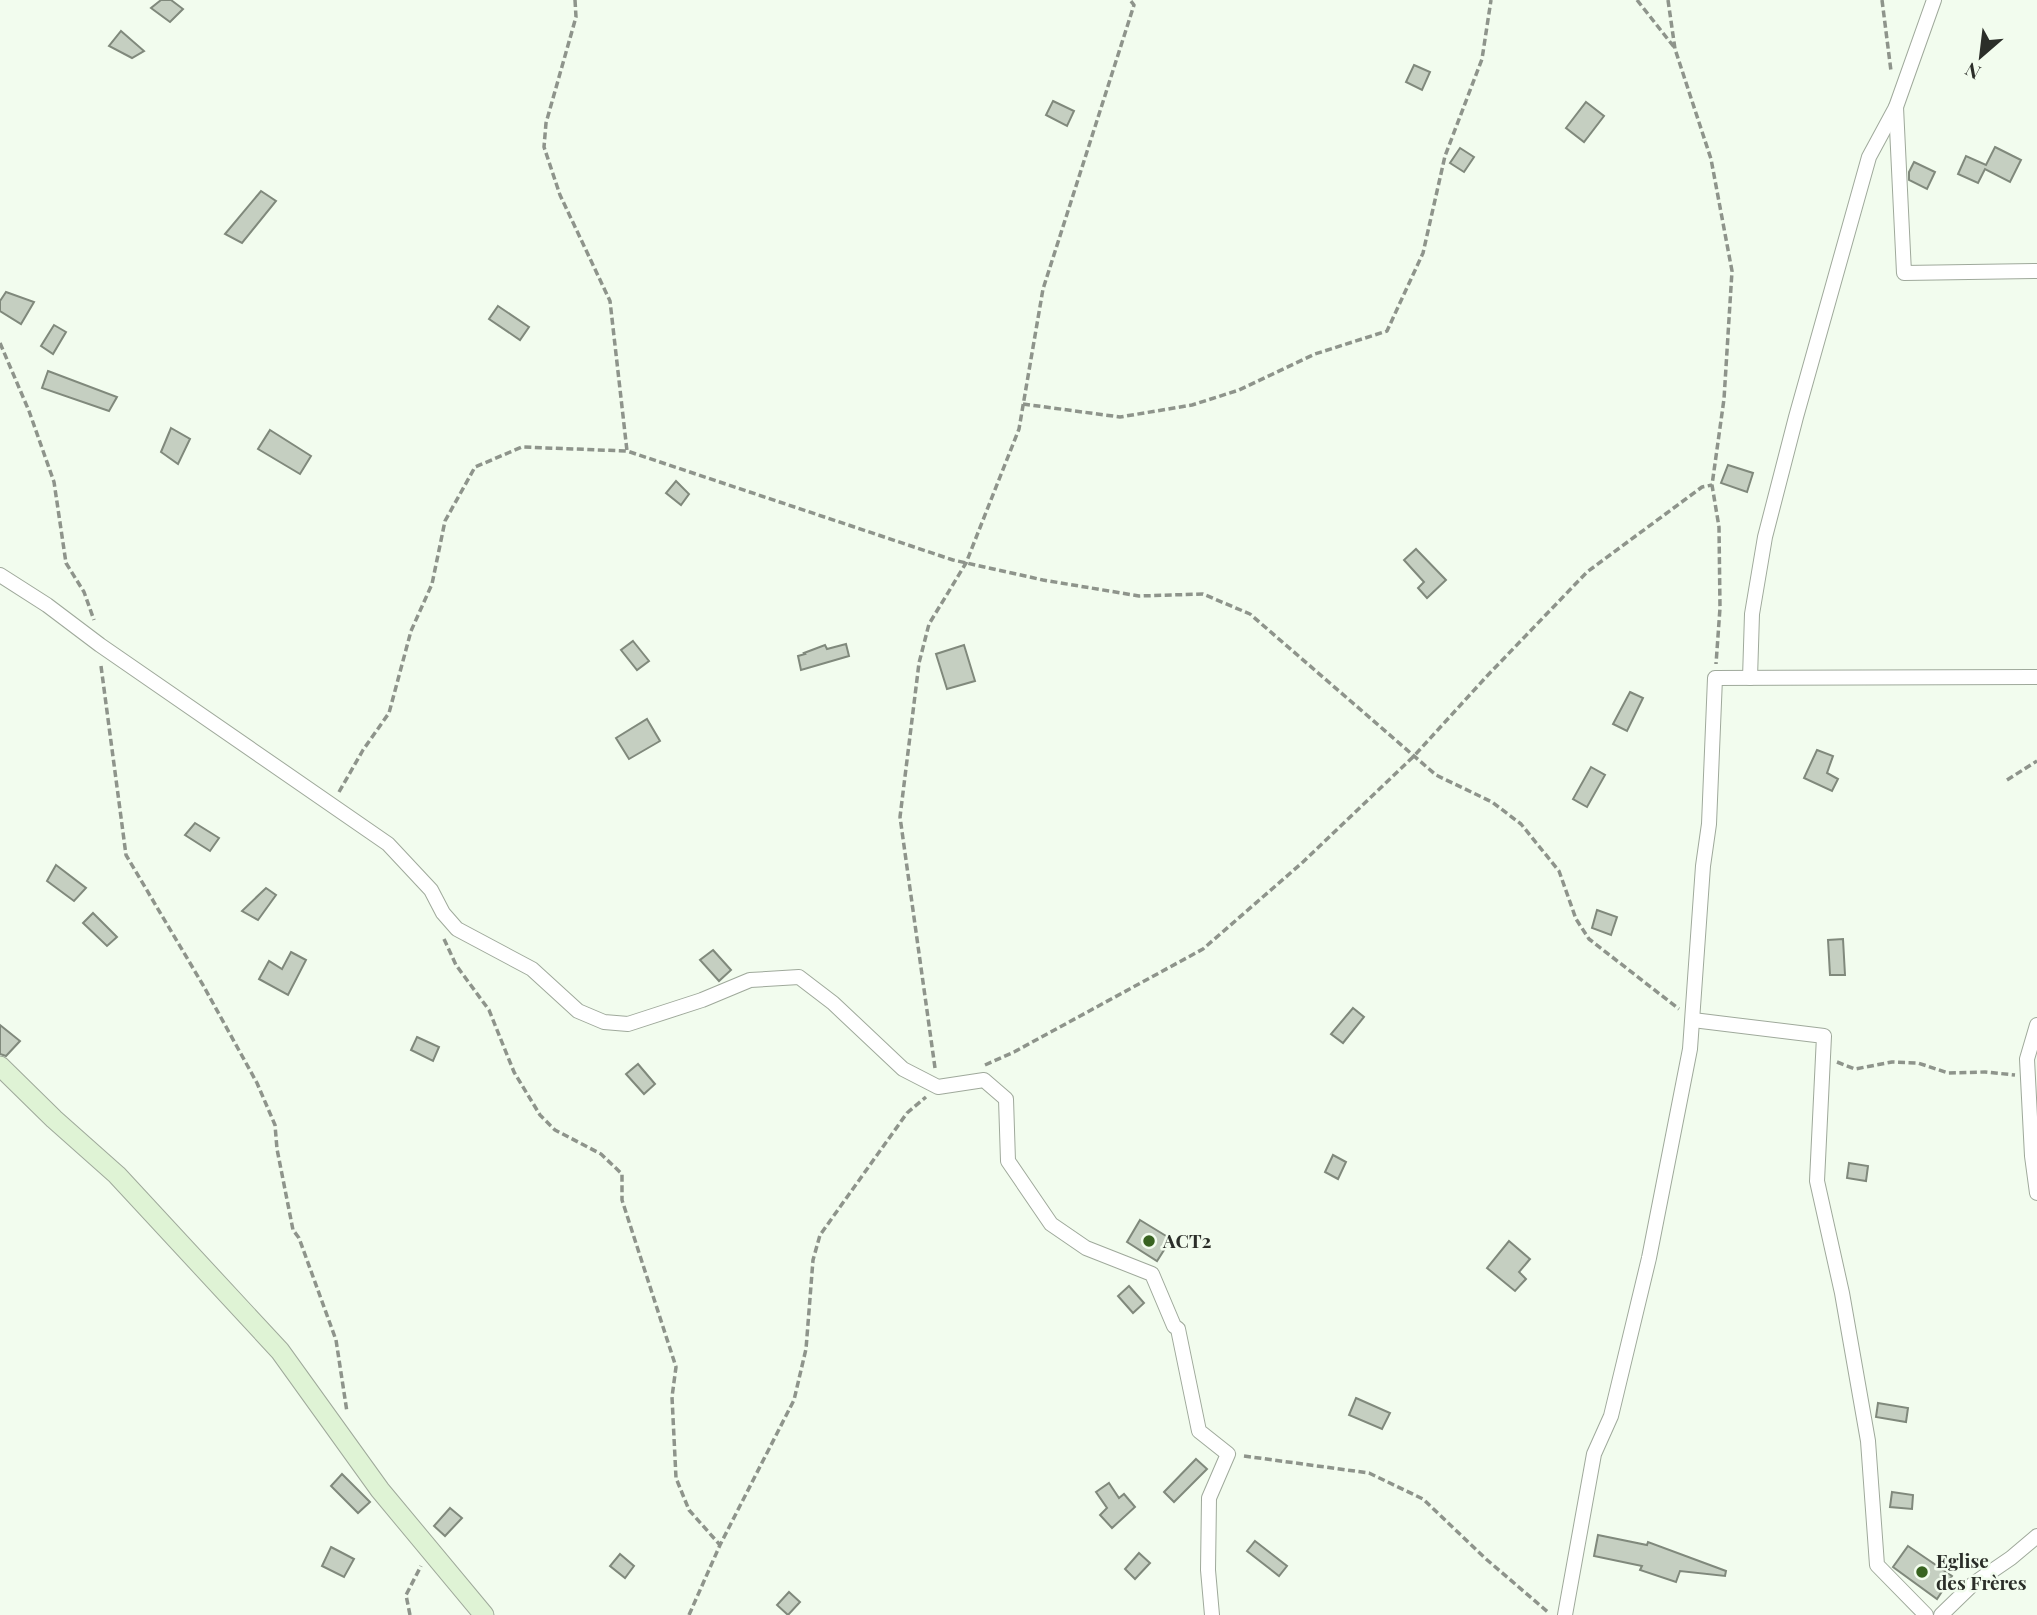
<svg xmlns="http://www.w3.org/2000/svg" width="2037" height="1615" viewBox="0 0 2037 1615" font-family="'Playfair Display',serif">
  <style>
    .building { fill: #c5cfc1; stroke: #80897c; stroke-width: 2 }
    .lines { fill: none; stroke-linecap: round; stroke-linejoin: round }
    .minor-casing { stroke: #9fa99b; stroke-width: 16 }
    .secondary-casing { stroke: #9fa99b; stroke-width: 21 }
    .path { stroke: #8e948b; stroke-width: 3.5; stroke-dasharray: 7 3.5; stroke-linecap: butt }
    .minor { stroke: #fff; stroke-width: 14 }
    .secondary { stroke: #dff3d5; stroke-width: 19 }
    .poi-dot { fill: #386320; stroke: #f2fcee; stroke-width: 2.5 }
    .labels { text-anchor: middle; stroke-width: 5; stroke-linejoin: round; paint-order: stroke }
    .poi-label { font-size: 19px; font-weight: bold; fill: #2b2e29; stroke: #f2fcee; text-anchor: start }
  </style>
  <rect width="100%" height="100%" fill="#f2fcee"/>
  <!-- building -->
  <g class="building">
    <path d="M 161,0 L 171,0 L 183,9 L 170,22 L 151,8 Z"/>
    <path d="M 121,31 L 144,51 L 132,58 L 109,46 Z"/>
    <path d="M 1414,65 L 1430,72 L 1422,90 L 1406,82 Z"/>
    <path d="M 1053,101 L 1074,111 L 1067,126 L 1046,115 Z"/>
    <path d="M 1586,102 L 1604,116 L 1584,142 L 1566,128 Z"/>
    <path d="M 1995,147 L 2021,160 L 2010,182 L 1985,169 L 1978,183 L 1958,174 L 1966,156 L 1986,165 Z"/>
    <path d="M 1460,148 L 1474,157 L 1464,172 L 1450,163 Z"/>
    <path d="M 1914,162 L 1935,172 L 1927,189 L 1909,180 L 1909,172 Z"/>
    <path d="M 261,191 L 276,201 L 242,243 L 225,234 Z"/>
    <path d="M 6,292 L 34,302 L 21,324 L 0,311 L 0,301 Z"/>
    <path d="M 498,306 L 529,327 L 520,340 L 489,319 Z"/>
    <path d="M 54,325 L 66,332 L 53,354 L 41,346 Z"/>
    <path d="M 48,371 L 117,397 L 109,411 L 42,388 Z"/>
    <path d="M 171,428 L 190,439 L 178,464 L 161,452 Z"/>
    <path d="M 270,430 L 311,456 L 300,474 L 258,449 Z"/>
    <path d="M 1728,465 L 1753,473 L 1747,492 L 1721,483 Z"/>
    <path d="M 676,481 L 689,494 L 681,505 L 666,493 Z"/>
    <path d="M 1416,549 L 1446,580 L 1427,598 L 1418,588 L 1424,582 L 1404,560 Z"/>
    <path d="M 633,641 L 649,661 L 637,670 L 621,650 Z"/>
    <path d="M 846,644 L 849,656 L 801,670 L 798,656 L 805,654 L 804,653 L 825,645 L 827,649 Z"/>
    <path d="M 964,645 L 975,681 L 947,689 L 936,654 Z"/>
    <path d="M 1630,692 L 1643,698 L 1627,731 L 1613,724 Z"/>
    <path d="M 647,719 L 660,741 L 629,759 L 616,738 Z"/>
    <path d="M 1817,750 L 1833,756 L 1827,773 L 1838,779 L 1832,791 L 1804,778 Z"/>
    <path d="M 1591,767 L 1605,775 L 1587,807 L 1573,799 Z"/>
    <path d="M 195,823 L 219,838 L 210,851 L 185,835 Z"/>
    <path d="M 56,865 L 86,888 L 74,901 L 47,881 Z"/>
    <path d="M 266,888 L 276,895 L 258,920 L 242,911 Z"/>
    <path d="M 1597,910 L 1617,917 L 1611,935 L 1592,928 Z"/>
    <path d="M 93,913 L 117,937 L 107,946 L 83,923 Z"/>
    <path d="M 1843,939 L 1845,975 L 1830,975 L 1828,940 Z"/>
    <path d="M 713,950 L 731,970 L 719,981 L 700,960 Z"/>
    <path d="M 291,952 L 306,960 L 288,995 L 259,979 L 269,961 L 282,969 Z"/>
    <path d="M 1353,1008 L 1364,1017 L 1343,1043 L 1331,1034 Z"/>
    <path d="M 0,1025 L 20,1041 L 6,1056 L 0,1054 Z"/>
    <path d="M 417,1037 L 439,1047 L 433,1061 L 411,1050 Z"/>
    <path d="M 638,1064 L 655,1084 L 644,1094 L 626,1074 Z"/>
    <path d="M 1333,1155 L 1346,1162 L 1338,1179 L 1325,1172 Z"/>
    <path d="M 1849,1163 L 1868,1166 L 1866,1181 L 1847,1178 Z"/>
    <path d="M 1140,1220 L 1171,1239 L 1157,1261 L 1127,1242 Z"/>
    <path d="M 1509,1241 L 1530,1259 L 1519,1272 L 1526,1279 L 1515,1291 L 1487,1268 Z"/>
    <path d="M 1129,1286 L 1144,1303 L 1133,1313 L 1118,1296 Z"/>
    <path d="M 1356,1398 L 1390,1413 L 1382,1429 L 1349,1415 Z"/>
    <path d="M 1878,1403 L 1908,1408 L 1906,1422 L 1876,1417 Z"/>
    <path d="M 1196,1459 L 1207,1469 L 1174,1502 L 1164,1492 Z"/>
    <path d="M 342,1474 L 370,1502 L 358,1513 L 331,1486 Z"/>
    <path d="M 1109,1483 L 1119,1498 L 1124,1494 L 1135,1507 L 1112,1528 L 1100,1515 L 1107,1508 L 1096,1492 Z"/>
    <path d="M 1892,1492 L 1913,1495 L 1912,1509 L 1890,1507 Z"/>
    <path d="M 450,1508 L 462,1518 L 445,1536 L 434,1526 Z"/>
    <path d="M 1598,1535 L 1647,1545 L 1648,1542 L 1726,1571 L 1725,1576 L 1680,1571 L 1676,1582 L 1640,1570 L 1642,1566 L 1594,1556 Z"/>
    <path d="M 1255,1541 L 1287,1566 L 1279,1576 L 1247,1551 Z"/>
    <path d="M 1908,1546 L 1952,1576 L 1937,1599 L 1893,1567 Z"/>
    <path d="M 331,1547 L 354,1559 L 344,1577 L 322,1566 Z"/>
    <path d="M 1139,1553 L 1150,1563 L 1135,1579 L 1125,1569 Z"/>
    <path d="M 620,1554 L 634,1566 L 625,1578 L 610,1566 Z"/>
    <path d="M 789,1592 L 800,1602 L 788,1615 L 777,1605 Z"/>
  </g>
  <g class="lines">
    <defs>
      <g id="minor">
        <path d="M 1896,107 L 1904,273 L 2037,271"/>
        <path d="M 0,575 L 47,605 L 100,645 L 388,844 L 431,890 L 443,913 L 457,929 L 532,969 L 578,1011 L 604,1022 L 628,1024 L 702,1000 L 750,980 L 799,977 L 833,1003 L 903,1069 L 938,1087 L 984,1080 L 1006,1099 L 1008,1161 L 1051,1224 L 1086,1248 L 1152,1274 L 1174,1326 L 1178,1329 L 1199,1431 L 1228,1454 L 1209,1498 L 1208,1570 L 1212,1615"/>
        <path d="M 1750,678 L 1752,614 L 1765,537 L 1796,417 L 1869,157 L 1896,107 L 1934,0"/>
        <path d="M 1693,1020 L 1824,1036 L 1817,1181 L 1842,1293 L 1868,1441 L 1877,1565 L 1926,1615"/>
        <path d="M 2037,1025 L 2027,1059 L 2032,1156 L 2037,1193"/>
        <path d="M 1565,1615 L 1594,1454 L 1611,1416 L 1649,1258 L 1690,1049 L 1703,866 L 1709,824 L 1715,678 L 2037,677"/>
        <path d="M 1941,1615 L 1973,1584 L 2011,1558 L 2037,1536"/>
      </g>
      <path id="secondary" d="M 0,1066 L 54,1119 L 117,1175 L 280,1351 L 380,1490 L 484,1615"/>
    </defs>
    <!-- minor casing -->
    <use href="#minor" class="minor-casing"/>
    <!-- secondary casing -->
    <use href="#secondary" class="secondary-casing"/>
    <!-- path -->
    <g class="path">
      <path d="M 575,0 L 576,17 L 546,123 L 544,147 L 560,195 L 610,301 L 627,451 L 953,560 L 1043,580 L 1139,596 L 1203,594 L 1250,614 L 1436,775 L 1492,802 L 1521,824 L 1559,871 L 1576,919 L 1589,939 L 1679,1009"/>
      <path d="M 1637,0 L 1674,47"/>
      <path d="M 1668,0 L 1675,49 L 1711,159 L 1732,271 L 1724,399 L 1712,485 L 1719,527 L 1720,608 L 1716,664"/>
      <path d="M 1882,0 L 1891,71"/>
      <path d="M 0,343 L 29,411 L 54,482 L 66,563 L 84,592 L 94,620"/>
      <path d="M 1023,404 L 1120,417 L 1192,405 L 1239,390 L 1315,354 L 1387,331 L 1423,253 L 1445,156 L 1482,59 L 1491,0"/>
      <path d="M 101,666 L 126,855 L 203,985 L 257,1083 L 275,1125 L 277,1149 L 293,1230 L 299,1238 L 336,1340 L 347,1412"/>
      <path d="M 2007,780 L 2037,761"/>
      <path d="M 339,792 L 363,750 L 389,713 L 411,631 L 432,584 L 445,521 L 475,467 L 522,447 L 627,451"/>
      <path d="M 444,939 L 456,965 L 489,1010 L 514,1072 L 540,1115 L 555,1130 L 601,1154 L 622,1174 L 622,1200 L 676,1367 L 672,1397 L 676,1478 L 689,1510 L 720,1545"/>
      <path d="M 1837,1062 L 1855,1069 L 1892,1062 L 1918,1063 L 1948,1073 L 1985,1072 L 2015,1075"/>
      <path d="M 985,1065 L 1014,1052 L 1203,949 L 1303,862 L 1414,756 L 1487,676 L 1587,572 L 1702,487 L 1712,485"/>
      <path d="M 935,1068 L 900,817 L 919,663 L 929,624 L 966,563 L 1019,429 L 1043,289 L 1134,5 L 1130,0"/>
      <path d="M 1244,1456 L 1369,1473 L 1423,1499 L 1486,1559 L 1549,1613"/>
      <path d="M 410,1615 L 406,1595 L 421,1566"/>
      <path d="M 689,1615 L 720,1545 L 794,1400 L 806,1349 L 813,1260 L 820,1235 L 907,1113 L 926,1097"/>
    </g>
    <!-- minor -->
    <use href="#minor" class="minor"/>
    <!-- secondary -->
    <use href="#secondary" class="secondary"/>
  </g>
  <!-- markers -->
  <g class="poi-dot">
    <circle cx="1149" cy="1241" r="7"/>
    <circle cx="1922" cy="1572" r="7"/>
  </g>
  <g class="labels">
    <!-- poi labels -->
    <g class="poi-label">
      <text x="1163" y="1248">ACT2</text>
      <text x="1936" y="1568">Eglise<tspan x="1936" dy="22">des Frères</tspan></text>
    </g>
  </g>
  <!-- north arrow -->
  <g transform="translate(1981 56) rotate(208)" stroke="#f2fcee" stroke-width="5" paint-order="stroke">
  <path d="M0-5L12 26L0 18L-12 26Z" fill="#2b2e29"/>
  <text y="-10" font-size="19" font-weight="bold" text-anchor="middle" fill="#2b2e29">N</text>
  </g>
</svg>
